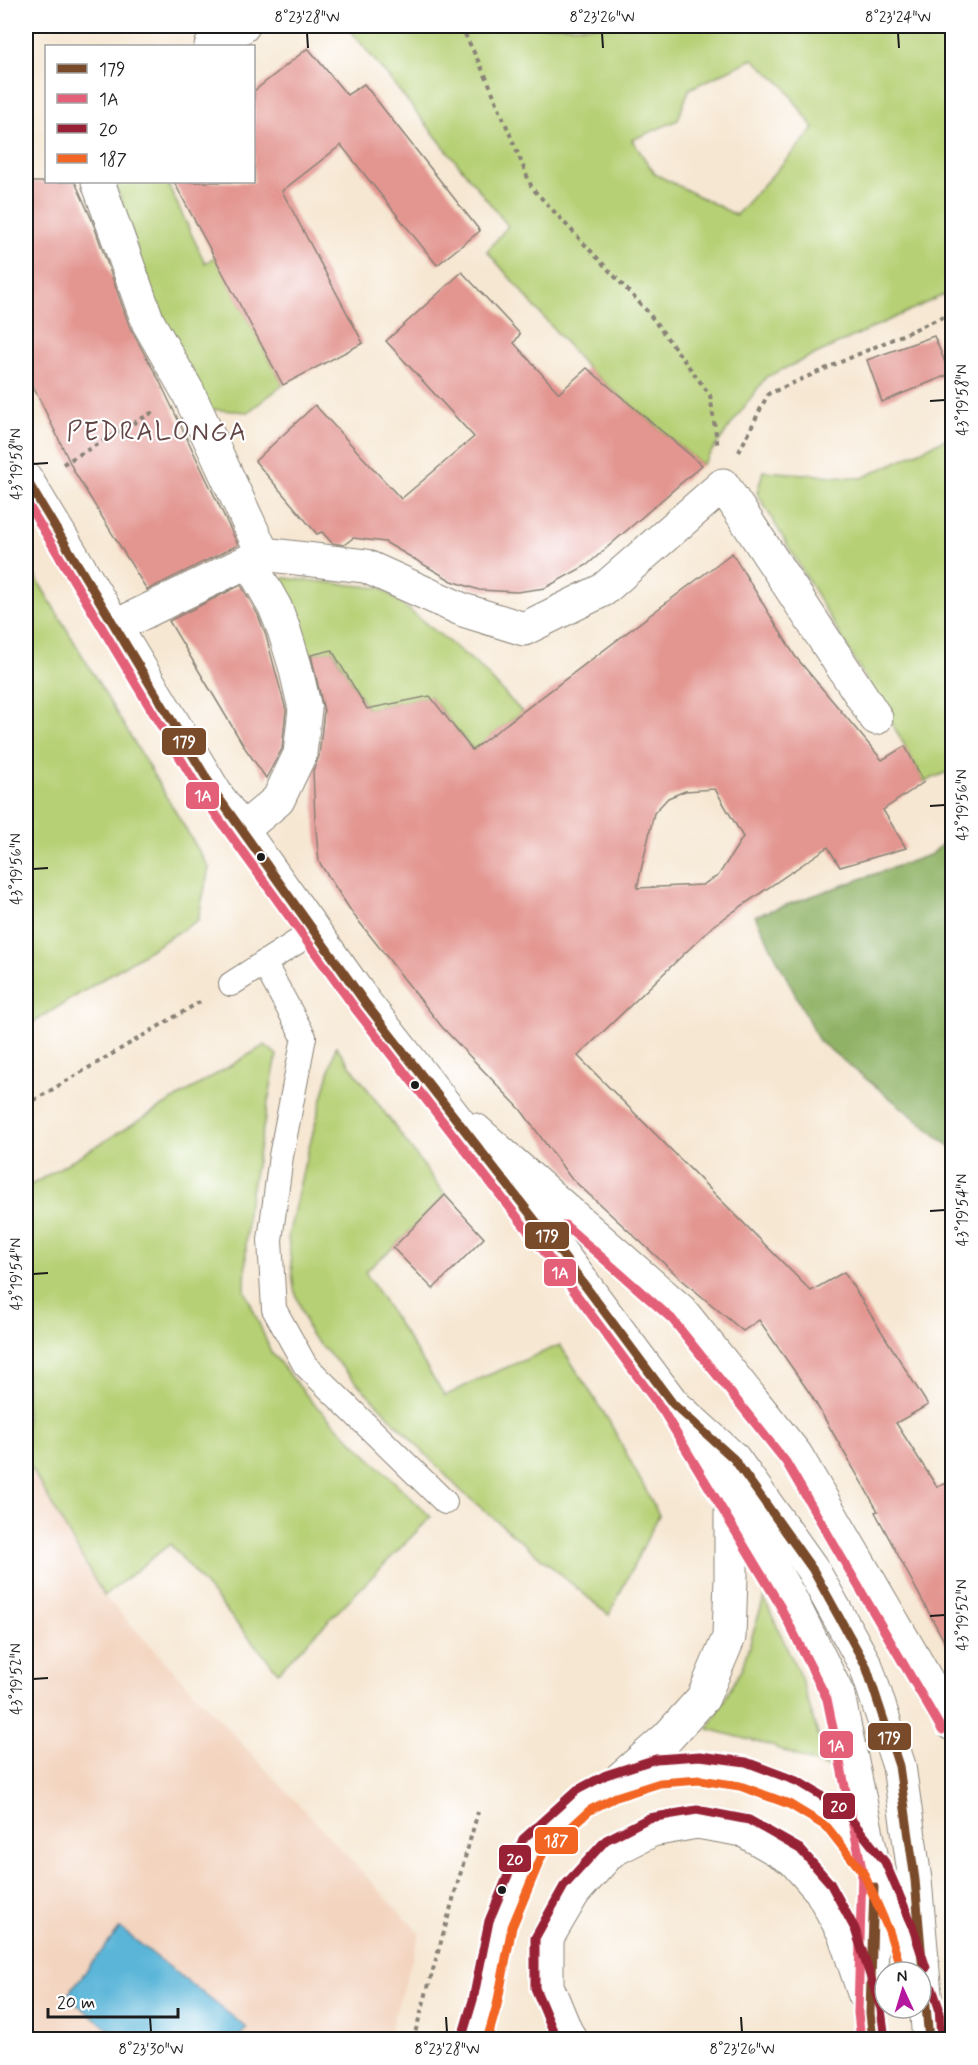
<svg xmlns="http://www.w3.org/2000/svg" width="978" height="2065" viewBox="0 0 978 2065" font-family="Mynerve,sans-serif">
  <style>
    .built { fill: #f3d4bf }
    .green { fill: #b6d075; stroke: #697648; stroke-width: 1.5; fill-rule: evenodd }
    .forest { fill: #90b266; stroke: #566741; stroke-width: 1.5 }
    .water { fill: #5ab5d8; stroke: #3b687a; stroke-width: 1.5 }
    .building { fill: #e39590; fill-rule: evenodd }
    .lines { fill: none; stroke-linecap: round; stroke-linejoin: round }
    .lane-casing { stroke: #898277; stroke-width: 26 }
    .street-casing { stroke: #898277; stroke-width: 35 }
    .secondary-casing { stroke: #898277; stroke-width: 35 }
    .highway-casing { stroke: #898277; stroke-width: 35 }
    .path { stroke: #898277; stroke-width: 4; stroke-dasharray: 4.5 4.5; stroke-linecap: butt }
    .lane { stroke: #fff; stroke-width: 24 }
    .street { stroke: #fff; stroke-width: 33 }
    .secondary { stroke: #fff; stroke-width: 33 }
    .highway { stroke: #fff; stroke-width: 33 }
    .bus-1-casing { stroke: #fff; stroke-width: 14 }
    .bus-2-casing { stroke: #fff; stroke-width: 14 }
    .bus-3-casing { stroke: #fff; stroke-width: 14 }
    .bus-4-casing { stroke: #fff; stroke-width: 14 }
    .bus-1 { stroke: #7a4b2a; stroke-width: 9 }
    .bus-2 { stroke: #e46078; stroke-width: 9 }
    .bus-3 { stroke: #982135; stroke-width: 9 }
    .bus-4 { stroke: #f26522; stroke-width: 9 }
    .ticks { fill: none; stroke: #1c1c1c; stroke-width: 2 }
    .bus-dot { fill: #1c1c1c; stroke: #fff; stroke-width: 2 }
    .labels { text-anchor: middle; stroke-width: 4.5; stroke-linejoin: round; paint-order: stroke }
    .neighbourhood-label { font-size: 26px; letter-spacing: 1.5px; fill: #624645; stroke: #fff }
    .line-badge { stroke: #fff; stroke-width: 2 }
    .badge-label { font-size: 16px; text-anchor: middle; font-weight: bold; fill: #fff }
    .neatline { fill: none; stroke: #1c1c1c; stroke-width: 2 }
    .ticks-label { font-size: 15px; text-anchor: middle; fill: #1c1c1c }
  </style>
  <rect width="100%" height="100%" fill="#fff"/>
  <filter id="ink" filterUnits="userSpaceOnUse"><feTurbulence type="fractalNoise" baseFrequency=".0167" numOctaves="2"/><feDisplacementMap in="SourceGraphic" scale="12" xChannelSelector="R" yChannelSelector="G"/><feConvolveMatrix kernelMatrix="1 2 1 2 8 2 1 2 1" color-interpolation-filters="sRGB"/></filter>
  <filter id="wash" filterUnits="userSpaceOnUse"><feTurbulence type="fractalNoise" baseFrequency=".008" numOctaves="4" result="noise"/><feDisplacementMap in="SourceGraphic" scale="24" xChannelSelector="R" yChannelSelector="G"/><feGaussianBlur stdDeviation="1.35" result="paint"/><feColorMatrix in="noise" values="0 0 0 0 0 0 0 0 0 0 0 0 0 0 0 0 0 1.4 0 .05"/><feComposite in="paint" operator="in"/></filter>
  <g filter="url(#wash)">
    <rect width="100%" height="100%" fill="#f6e7d2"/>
    <!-- built -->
    <path class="built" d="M 26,1459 L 104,1596 L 420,1934 L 387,2039 L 26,2039 Z"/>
    <!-- green -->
    <g class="green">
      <path d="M 347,26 L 952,26 L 952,291 L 766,377 L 702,465 L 587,368 L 487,251 L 508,226 ZM 753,59 L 784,86 L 814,129 L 736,215 L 655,174 L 632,140 L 678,120 L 689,89 Z"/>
      <path d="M 115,182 L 167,182 L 205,263 L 215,257 L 283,385 L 248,412 L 207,409 L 152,295 Z"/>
      <path d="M 952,436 L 952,770 L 924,782 L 905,746 L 757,493 L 763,471 L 862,478 Z"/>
      <path d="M 26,561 L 209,868 L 198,920 L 26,1027 Z"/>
      <path d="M 285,578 L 381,588 L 478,665 L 522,712 L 473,750 L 430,696 L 367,709 L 333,650 L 310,655 L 277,583 Z"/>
      <path d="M 265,1045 L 277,1055 L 247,1213 L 245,1290 L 271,1352 L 312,1402 L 431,1517 L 278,1672 L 170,1544 L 104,1596 L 26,1459 L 26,1188 Z"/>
      <path d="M 336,1046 L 445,1195 L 393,1248 L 365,1272 L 445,1396 L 479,1379 L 560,1345 L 609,1421 L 659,1515 L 609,1615 L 460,1490 L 310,1334 L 294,1289 L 288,1237 L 304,1166 Z"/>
      <path d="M 764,1598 L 801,1678 L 828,1768 L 769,1745 L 708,1729 L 742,1668 Z"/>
    </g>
    <!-- forest -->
    <path class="forest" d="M 952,834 L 952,1148 L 819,1041 L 755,916 L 932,854 Z"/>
    <!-- water -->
    <path class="water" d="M 120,1928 L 247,2028 L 237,2039 L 122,2039 L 66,1996 Z"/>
    <g id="blocks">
      <!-- building -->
      <g class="building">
        <path d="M 308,48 L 347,95 L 364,84 L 480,231 L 437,265 L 341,145 L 282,191 L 363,343 L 283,385 L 174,182 L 254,182 L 254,91 Z"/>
        <path d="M 26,182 L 75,182 L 92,220 L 130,328 L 159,380 L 238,545 L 147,590 L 75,473 L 37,394 L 26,376 Z"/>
        <path d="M 462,272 L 520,334 L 514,343 L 559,393 L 587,368 L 702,465 L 587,565 L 545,588 L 517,592 L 479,590 L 452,581 L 385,542 L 353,538 L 344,545 L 332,543 L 322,532 L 317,534 L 255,461 L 315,405 L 401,499 L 474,437 L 386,341 Z"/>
        <path d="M 934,336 L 950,374 L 882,402 L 867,360 Z"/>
        <path d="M 732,553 L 795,656 L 882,760 L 905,746 L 924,782 L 883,810 L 906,848 L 840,867 L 828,847 L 714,925 L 578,1056 L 811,1291 L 844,1272 L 928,1405 L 896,1423 L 937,1487 L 952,1481 L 952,1656 L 875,1512 L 878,1511 L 811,1395 L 759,1320 L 743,1331 L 681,1279 L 570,1177 L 521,1110 L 442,1027 L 353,914 L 319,862 L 315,820 L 313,771 L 319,756 L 324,711 L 311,655 L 332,650 L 367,709 L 430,696 L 472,750 ZM 715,789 L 743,837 L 718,876 L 702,885 L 637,888 L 654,813 L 668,798 L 685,791 Z"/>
        <path d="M 241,585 L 258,615 L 266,636 L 286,710 L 282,749 L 266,778 L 245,748 L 169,621 Z"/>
        <path d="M 445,1195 L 484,1238 L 433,1289 L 393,1248 Z"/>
      </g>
    </g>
  </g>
  <g filter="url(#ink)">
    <use href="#blocks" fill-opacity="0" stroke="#898277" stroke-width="1.5"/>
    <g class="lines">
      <defs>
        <g id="lane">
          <path d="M 264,963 L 304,1037 L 281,1156 L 270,1240 L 274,1309 L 305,1365 L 445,1502"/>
          <path d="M 231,984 L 314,931"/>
        </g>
        <g id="street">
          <path d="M 211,46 L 243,26"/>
          <path d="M 98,182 L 148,322 L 188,392 L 263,554"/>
          <path d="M 116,626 L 263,554 L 365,566 L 463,610 L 524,629 L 603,590 L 723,485 L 876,718"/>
          <path d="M 242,830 L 278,800 L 300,754 L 305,709 L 295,666 L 284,630 L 275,607 L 249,561"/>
          <path d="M 475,1130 L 681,1311 L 796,1455 L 952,1724"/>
        </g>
        <path id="secondary" d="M 26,479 L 216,794 L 366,1004 L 563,1256 L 673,1404"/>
        <g id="highway">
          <path d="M 673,1404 L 734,1459 L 813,1570 L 866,1666 L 899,1766 L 915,1880 L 929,2040"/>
          <path d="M 694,1439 L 789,1596 L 838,1695 L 874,1868 L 870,2013 L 873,2040"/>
          <path d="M 620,1779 L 667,1738 L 703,1698 L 729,1637 L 731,1577 L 731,1499"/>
          <path d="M 474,2040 L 485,2003 L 500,1924 L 533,1846 L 583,1800 L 611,1786 L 658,1771 L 700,1768 L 743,1774 L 794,1793 L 835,1818 L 874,1868 L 900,1927 L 915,1972"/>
          <path d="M 571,2040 L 566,2032 L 547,1986 L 547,1938 L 574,1892 L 611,1851 L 652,1830 L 697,1822 L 743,1830 L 793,1859 L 821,1891 L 844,1933 L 864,1993"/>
        </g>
      </defs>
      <!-- lane casing -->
      <use href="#lane" class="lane-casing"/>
      <!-- street casing -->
      <use href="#street" class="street-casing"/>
      <!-- secondary casing -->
      <use href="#secondary" class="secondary-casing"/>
      <!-- highway casing -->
      <use href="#highway" class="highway-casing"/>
      <!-- path -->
      <g class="path">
        <path d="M 461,26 L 488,81 L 532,188 L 647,311 L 710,395 L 718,448"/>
        <path d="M 739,452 L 768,394 L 952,313"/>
        <path d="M 63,464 L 155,411"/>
        <path d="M 26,1105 L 203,1000"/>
        <path d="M 413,2040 L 478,1812"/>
      </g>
      <!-- lane -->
      <use href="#lane" class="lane"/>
      <!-- street -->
      <use href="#street" class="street"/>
      <!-- secondary -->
      <use href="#secondary" class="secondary"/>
      <!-- highway -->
      <use href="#highway" class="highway"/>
      <defs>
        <g id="bus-1">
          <path d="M 26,479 L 216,794 L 366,1004 L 563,1256 L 673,1404 L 734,1459 L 813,1570 L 866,1666 L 899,1766 L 915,1880 L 929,2040"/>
          <path d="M 873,2040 L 870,2013 L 874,1887"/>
        </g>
        <g id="bus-2">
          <path d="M 26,501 L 206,801 L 357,1011 L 553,1263 L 663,1411 L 778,1602 L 827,1699 L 862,1869 L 858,2013 L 861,2040"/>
          <path d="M 565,1225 L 672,1319 L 786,1462 L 942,1730"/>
        </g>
        <g id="bus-3">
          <path d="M 932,1988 L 939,2008 L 941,2039"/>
          <path d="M 462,2037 L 473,2000 L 489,1921 L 523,1839 L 577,1790 L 606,1775 L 656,1759 L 700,1756 L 746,1762 L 799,1782 L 842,1808 L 885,1862 L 911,1922 L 926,1968"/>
          <path d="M 557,2040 L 535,1988 L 535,1938 L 564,1886 L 606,1840 L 649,1818 L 697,1810 L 749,1820 L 800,1849 L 830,1883 L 855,1929 L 881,2009 L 885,2039"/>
        </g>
        <path id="bus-4" d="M 487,2040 L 497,2005 L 512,1927 L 543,1853 L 590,1810 L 616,1797 L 660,1783 L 700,1780 L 740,1786 L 789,1804 L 827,1827 L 864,1874 L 889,1931 L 902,1972"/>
      </defs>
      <!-- bus-1 casing -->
      <use href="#bus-1" class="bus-1-casing"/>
      <!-- bus-2 casing -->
      <use href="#bus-2" class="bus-2-casing"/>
      <!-- bus-3 casing -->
      <use href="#bus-3" class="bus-3-casing"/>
      <!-- bus-4 casing -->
      <use href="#bus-4" class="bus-4-casing"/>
      <!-- bus-1 -->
      <use href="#bus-1" class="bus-1"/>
      <!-- bus-2 -->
      <use href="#bus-2" class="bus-2"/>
      <!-- bus-3 -->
      <use href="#bus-3" class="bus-3"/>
      <!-- bus-4 -->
      <use href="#bus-4" class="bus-4"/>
    </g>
  </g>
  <!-- ticks -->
  <path class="ticks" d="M 307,33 L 308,48M 602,33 L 603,48M 898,33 L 899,48M 930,401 L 945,400M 33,464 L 48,463M 930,806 L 945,805M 33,869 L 48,868M 930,1211 L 945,1210M 33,1274 L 48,1273M 930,1616 L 945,1615M 33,1679 L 48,1678M 150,2017 L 151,2032M 446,2017 L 447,2032M 741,2017 L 742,2032"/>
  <!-- markers -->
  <g class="bus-dot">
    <circle cx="261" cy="857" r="5"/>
    <circle cx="415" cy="1085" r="5"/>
    <circle cx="502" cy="1890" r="5"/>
  </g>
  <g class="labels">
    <!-- neighbourhood labels -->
    <g class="neighbourhood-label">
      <text x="157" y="440">PEDRALONGA</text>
    </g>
  </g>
  <g class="line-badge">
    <rect x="161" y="727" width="46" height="29" rx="6" fill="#7a4b2a"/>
    <rect x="185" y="781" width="35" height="29" rx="6" fill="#e46078"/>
    <rect x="524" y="1221" width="46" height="29" rx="6" fill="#7a4b2a"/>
    <rect x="543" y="1258" width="34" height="29" rx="6" fill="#e46078"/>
    <rect x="867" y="1722" width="45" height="29" rx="6" fill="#7a4b2a"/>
    <rect x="819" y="1730" width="35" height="29" rx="6" fill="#e46078"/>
    <rect x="822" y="1792" width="34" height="28" rx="6" fill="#982135"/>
    <rect x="534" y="1826" width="45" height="29" rx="6" fill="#f26522"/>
    <rect x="498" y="1844" width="34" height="29" rx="6" fill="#982135"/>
  </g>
  <g class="badge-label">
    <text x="184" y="747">179</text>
    <text x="203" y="801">1A</text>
    <text x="547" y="1241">179</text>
    <text x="560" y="1278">1A</text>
    <text x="889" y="1743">179</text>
    <text x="836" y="1751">1A</text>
    <text x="839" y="1812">20</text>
    <text x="556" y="1846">187</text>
    <text x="515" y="1865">20</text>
  </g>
  <!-- margin -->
  <rect width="978" height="2065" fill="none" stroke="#fff" stroke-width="66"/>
  <!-- legend -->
  <rect x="45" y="45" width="210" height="138" fill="#ffffff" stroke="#a4a4a4" stroke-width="1.5"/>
  <rect x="57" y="64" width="30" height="9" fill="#7a4b2a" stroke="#a4a4a4" stroke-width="1.5"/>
  <text x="99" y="75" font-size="18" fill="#1c1c1c">179</text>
  <rect x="57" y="94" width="30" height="9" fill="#e46078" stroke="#a4a4a4" stroke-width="1.5"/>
  <text x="99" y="105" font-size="18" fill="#1c1c1c">1A</text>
  <rect x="57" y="124" width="30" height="9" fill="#982135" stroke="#a4a4a4" stroke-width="1.5"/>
  <text x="99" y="135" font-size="18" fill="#1c1c1c">20</text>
  <rect x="57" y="154" width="30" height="9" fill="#f26522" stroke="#a4a4a4" stroke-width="1.5"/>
  <text x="99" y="165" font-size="18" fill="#1c1c1c">187</text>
  <!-- north arrow -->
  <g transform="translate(903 1990) rotate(356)"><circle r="28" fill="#ffffff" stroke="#a4a4a4" stroke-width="1.5"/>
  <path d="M0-4.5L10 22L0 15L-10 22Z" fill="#b5179e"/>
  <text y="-9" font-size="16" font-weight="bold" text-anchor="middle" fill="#1c1c1c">N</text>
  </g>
  <!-- scale -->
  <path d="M48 2008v9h130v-9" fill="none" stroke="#1c1c1c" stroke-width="3"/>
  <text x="57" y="2008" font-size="18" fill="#1c1c1c" stroke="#ffffff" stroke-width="4.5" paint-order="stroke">20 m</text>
  <rect x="33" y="33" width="912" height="1999" class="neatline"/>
  <g class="ticks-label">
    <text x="307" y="22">8°23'28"W</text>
    <text x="602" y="22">8°23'26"W</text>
    <text x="898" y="22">8°23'24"W</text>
    <text transform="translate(962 400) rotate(-90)" y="5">43°19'58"N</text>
    <text transform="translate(16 464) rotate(-90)" y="5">43°19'58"N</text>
    <text transform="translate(962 805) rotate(-90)" y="5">43°19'56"N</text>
    <text transform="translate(16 869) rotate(-90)" y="5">43°19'56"N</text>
    <text transform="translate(962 1210) rotate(-90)" y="5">43°19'54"N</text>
    <text transform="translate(16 1274) rotate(-90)" y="5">43°19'54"N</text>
    <text transform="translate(962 1615) rotate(-90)" y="5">43°19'52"N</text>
    <text transform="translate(16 1679) rotate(-90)" y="5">43°19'52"N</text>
    <text x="151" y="2054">8°23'30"W</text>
    <text x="447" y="2054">8°23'28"W</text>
    <text x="742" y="2054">8°23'26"W</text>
  </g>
</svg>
